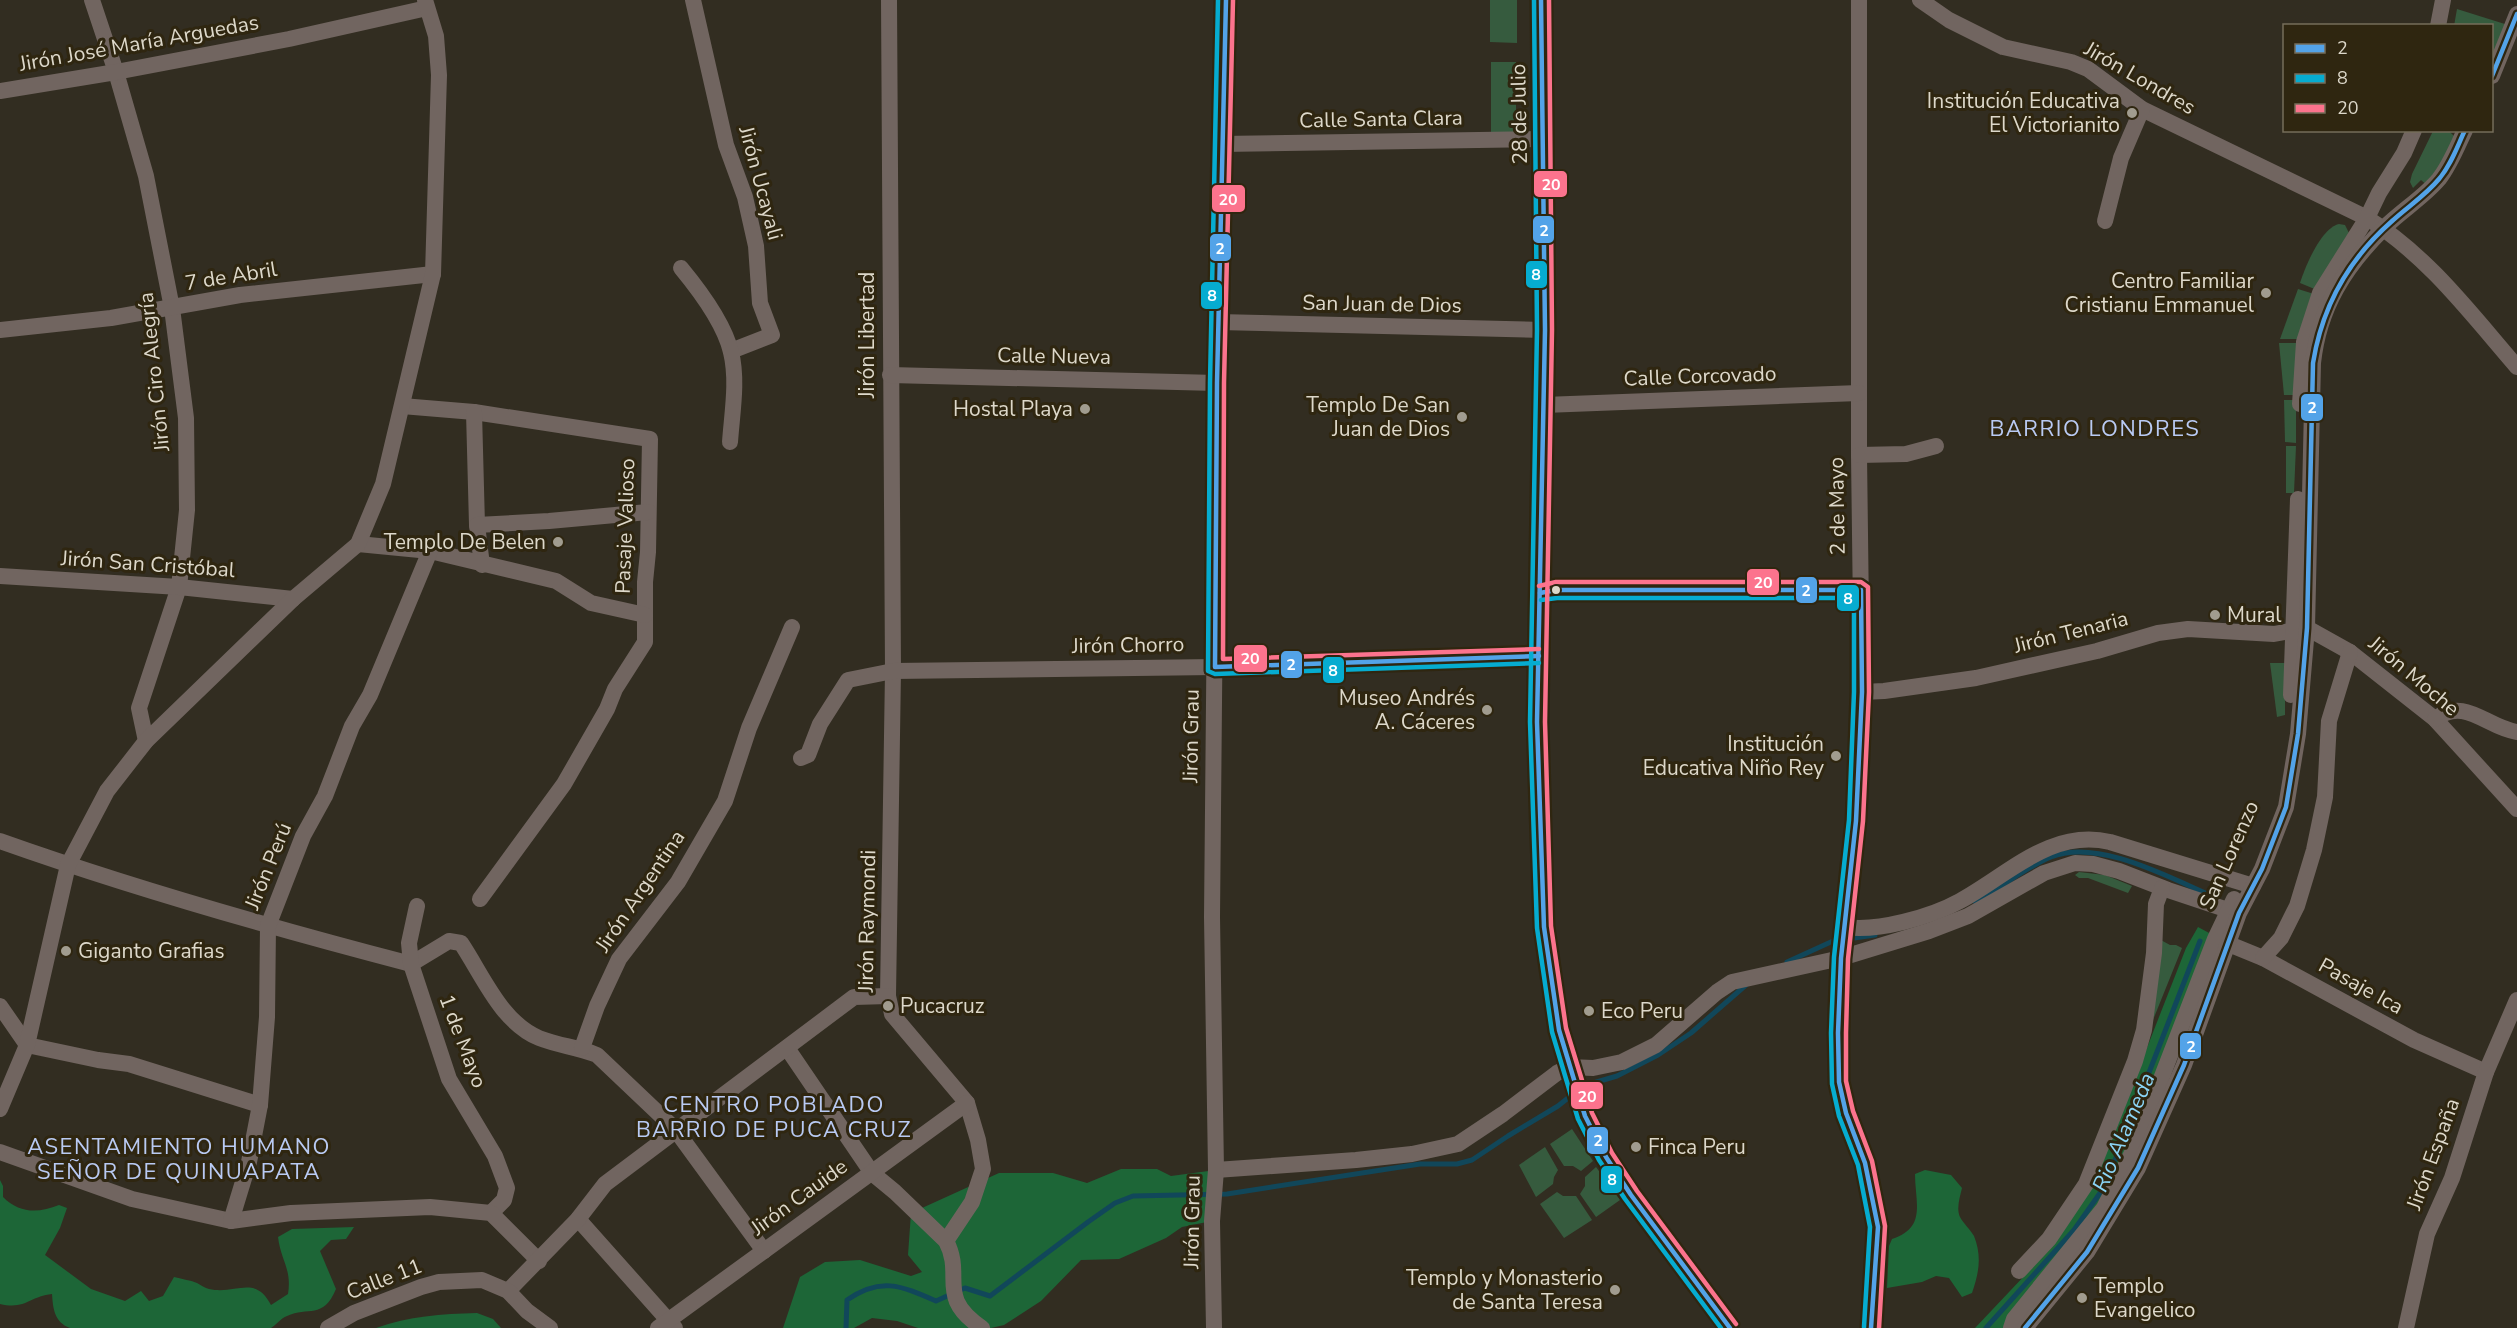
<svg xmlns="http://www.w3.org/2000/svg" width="2517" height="1328" viewBox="0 0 2517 1328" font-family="'Nunito Sans',sans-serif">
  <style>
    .green { fill: #365b3e }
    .forest { fill: #1d6637 }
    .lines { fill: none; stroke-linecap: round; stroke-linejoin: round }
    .stream { stroke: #11475a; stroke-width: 5 }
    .minor { stroke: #716560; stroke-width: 16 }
    .bus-1-casing { stroke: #2f2610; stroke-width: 9 }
    .bus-2-casing { stroke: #2f2610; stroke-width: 9 }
    .bus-3-casing { stroke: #2f2610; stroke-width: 9 }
    .bus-1 { stroke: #53a3e8; stroke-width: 4.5 }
    .bus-2 { stroke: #06acd0; stroke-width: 4.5 }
    .bus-3 { stroke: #fc738d; stroke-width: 4.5 }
    .poi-dot { fill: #a19c8f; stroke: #2f2610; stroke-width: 2 }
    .bus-dot { fill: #ddd8ca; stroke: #2f2610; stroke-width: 2 }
    .labels { text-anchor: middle; stroke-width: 6; stroke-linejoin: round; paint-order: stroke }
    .street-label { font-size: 21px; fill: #ddd8ca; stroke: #2f2610 }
    .poi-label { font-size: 21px; fill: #ddd8ca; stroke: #2f2610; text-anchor: end }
    .neighbourhood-label { font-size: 22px; letter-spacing: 1.5px; fill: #b9caf3; stroke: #2f2610 }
    .water-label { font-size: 22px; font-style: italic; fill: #8bd5f6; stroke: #2f2610 }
    .line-badge { stroke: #2f2610; stroke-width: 2 }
    .badge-label { font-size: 16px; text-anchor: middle; font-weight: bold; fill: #fff }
  </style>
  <rect width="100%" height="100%" fill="#322d21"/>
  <!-- green -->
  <g class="green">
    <path d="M 1490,0 L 1517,0 L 1517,43 L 1490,42 Z"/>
    <path d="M 2457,9 L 2508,25 L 2492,64 L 2492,26 L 2454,26 Z"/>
    <rect x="1491" y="62" width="25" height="72"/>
    <path d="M 2433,131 L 2449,131 L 2458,140 L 2429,187 L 2421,180 L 2413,188 L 2410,182 L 2412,174 Z"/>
    <path d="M 2339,224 L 2345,225 L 2349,233 L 2317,290 L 2300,283 C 2305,267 2321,228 2339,224 Z"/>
    <path d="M 2298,289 L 2314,294 L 2300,339 L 2280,339 Z"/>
    <path d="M 2279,343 L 2300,343 L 2296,395 L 2284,395 Z"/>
    <path d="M 2284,400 L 2296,400 L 2296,443 L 2285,442 Z"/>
    <path d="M 2286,446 L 2296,446 L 2294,493 L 2286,493 Z"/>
    <path d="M 2270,663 L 2285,663 L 2285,715 L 2277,717 Z"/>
    <path d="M 2079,872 L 2105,875 L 2132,886 L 2128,893 L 2088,878 L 2079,878 L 2075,875 Z"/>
    <path d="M 2159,939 L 2170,945 L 2176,945 L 2182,948 L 2153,1020 Z"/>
    <path d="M 1572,1129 L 1593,1161 L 1581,1171 L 1573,1166 L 1564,1166 L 1550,1144 Z"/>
    <path d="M 1545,1147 L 1558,1170 L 1554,1177 L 1553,1184 L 1536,1197 L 1519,1165 Z"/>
    <path d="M 1596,1167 L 1620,1200 L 1596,1217 L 1580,1194 L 1585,1186 L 1585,1177 Z"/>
    <path d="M 1557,1192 L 1563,1196 L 1576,1196 L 1592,1220 L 1564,1238 L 1540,1204 Z"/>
  </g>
  <!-- forest -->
  <g class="forest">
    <path d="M 2198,927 L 2211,934 L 2113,1190 L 2003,1328 L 1975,1328 L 2027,1273 L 2096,1178 L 2186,948 Z"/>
    <path d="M 1121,1169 L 1157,1169 L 1171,1176 L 1216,1170 L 1212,1221 L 1182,1227 L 1166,1238 L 1119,1259 L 1081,1260 L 1041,1301 L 1004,1325 L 991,1328 L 918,1328 L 897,1321 L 872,1318 L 854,1328 L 783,1328 L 800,1277 L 825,1262 L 860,1260 L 911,1276 L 922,1272 L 908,1255 L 911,1213 L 999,1173 L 1053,1173 L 1087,1183 Z"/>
    <path d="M 1925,1170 L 1951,1175 L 1962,1188 C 1960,1197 1956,1208 1960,1217 C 1963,1223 1970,1229 1974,1236 C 1982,1256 1979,1273 1972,1293 L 1962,1297 L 1949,1278 L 1936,1276 L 1922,1282 L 1887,1288 L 1889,1246 L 1892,1239 C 1927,1228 1915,1202 1915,1174 Z"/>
    <path d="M 0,1180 L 3,1186 L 3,1197 C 20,1214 39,1213 59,1205 L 67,1208 L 60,1228 L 45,1255 L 91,1289 L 125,1301 L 141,1291 L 149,1301 L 163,1296 L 174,1277 C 181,1279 190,1280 197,1283 C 201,1285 205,1288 209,1289 C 236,1295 255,1274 271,1305 L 288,1294 C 292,1269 281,1261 278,1237 L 292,1229 L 354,1227 L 346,1239 L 331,1240 L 320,1251 L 336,1289 C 323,1320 308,1306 287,1316 C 281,1318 276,1325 271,1328 L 70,1328 C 54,1322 53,1308 52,1294 C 30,1296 26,1310 0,1304 Z"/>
    <path d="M 477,1313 L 493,1319 L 501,1328 L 376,1328 C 409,1316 441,1314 477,1313 Z"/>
  </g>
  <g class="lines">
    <!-- stream -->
    <g class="stream">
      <path d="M 1974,901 C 2001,889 2024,868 2051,857 C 2098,838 2170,878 2214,897"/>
      <path d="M 1787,962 L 1833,941 L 1875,935"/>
      <path d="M 846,1328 L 847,1300 C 880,1277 900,1285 936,1301 L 965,1288 L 990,1296 L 1088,1222 L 1115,1203 L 1133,1196 L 1227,1194 L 1420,1164 L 1457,1164 L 1472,1160 L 1508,1136 L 1558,1106 L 1583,1086 L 1617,1076 L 1658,1055 L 1691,1033 L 1746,985"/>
      <path d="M 1986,1328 L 2074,1230 L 2105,1186 L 2200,941"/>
    </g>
    <!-- minor -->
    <g class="minor">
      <path d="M 92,0 L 116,72 L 146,176 L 172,308 L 186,418 L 187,510 L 179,587 L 139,708 L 146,741"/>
      <path d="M 693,0 L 726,145 L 745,197 L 756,246 L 760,303 L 772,335 L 731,351"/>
      <path d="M 889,0 L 893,671 L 888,996 L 892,1014 L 967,1103 L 978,1140 L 983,1169 L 972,1202 L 946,1241"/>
      <path d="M 1541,0 L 1545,330 L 1537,722 L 1544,927 L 1559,1030 L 1585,1116 L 1606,1157 L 1631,1195 L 1730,1328"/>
      <path d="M 1859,0 L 1859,455 L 1862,692 L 1856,821 L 1841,958 L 1838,1033 L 1839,1082 L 1846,1113 L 1865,1163 L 1878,1227 L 1871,1328"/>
      <path d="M 1920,0 L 1949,20 L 2003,47 L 2071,62 L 2088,69 L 2142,109 L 2367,218 C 2428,256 2471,314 2517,367"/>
      <path d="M 2438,26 L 2443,0"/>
      <path d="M 2492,76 L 2517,14"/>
      <path d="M 0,91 L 116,72 L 289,39 L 427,8"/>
      <path d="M 1221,144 L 1541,139"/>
      <path d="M 2105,221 L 2121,158 L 2142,109"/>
      <path d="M 681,268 C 700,291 724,323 731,352 C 738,381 732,413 730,442"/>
      <path d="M 1218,322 L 1545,330"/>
      <path d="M 0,330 L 111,318 L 240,295 L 433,274"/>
      <path d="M 890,375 L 1217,383"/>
      <path d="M 2300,404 L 2304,342 L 2320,293 L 2367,218 L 2379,193 L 2404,153 L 2414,130"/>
      <path d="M 1544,405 L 1859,393"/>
      <path d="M 402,406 L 474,412 L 650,439 L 648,552 L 645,582 L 645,642 L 615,689 L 607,709 L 564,784 L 480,899"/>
      <path d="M 474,412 L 477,525 L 482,565"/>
      <path d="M 1859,455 L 1906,454 L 1936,446"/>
      <path d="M 477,525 L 549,521 L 648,512"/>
      <path d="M 358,544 L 430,551 L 556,581 L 591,603 L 645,615"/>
      <path d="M 0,576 L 179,587 L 293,599"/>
      <path d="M 1540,593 L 1556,590 L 1861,590"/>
      <path d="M 1862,692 L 1884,691 L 1976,678 L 2097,651 L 2158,633 L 2188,629 L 2274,634 L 2307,628 L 2350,652 L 2435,719 L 2517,809"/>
      <path d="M 2291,695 L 2298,499"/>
      <path d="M 2435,719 C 2465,696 2487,728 2517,732"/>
      <path d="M 801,758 L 808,755 L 820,724 L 848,680 L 893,671 L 1215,667 L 1539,656"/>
      <path d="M 0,841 C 135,889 273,928 411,964 L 449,941 L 461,943 C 483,976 501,1022 539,1038 C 559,1046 578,1047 597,1055 L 675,1129 L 764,1251"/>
      <path d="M 417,906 L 409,943 L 411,964 L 449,1079 L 495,1156 L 507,1188 L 504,1200 L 491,1213"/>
      <path d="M 1845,927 C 1877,932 1931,917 1960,901 C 2008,875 2051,828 2110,842 L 2253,886"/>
      <path d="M 2219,940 L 2263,958 L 2414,1040 L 2486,1072"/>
      <path d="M 2263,958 L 2281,938 L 2297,906 L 2314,850 L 2325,797 L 2329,721 L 2350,652"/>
      <path d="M 0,1006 L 27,1045 L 98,1060 L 129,1064 L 260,1105"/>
      <path d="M 582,1048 L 597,1006 L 619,959 L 678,882 L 725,801 L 749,728 L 792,627"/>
      <path d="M 787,1048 L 872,1173 L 895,1192 L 946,1241 C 965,1277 935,1296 982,1328"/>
      <path d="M 0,1109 L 27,1045 L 68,865 L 107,791 L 146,741 L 293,599 L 358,544 L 383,484 L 433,274 L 439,75 L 436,36 L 425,0"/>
      <path d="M 0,1152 L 132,1199 L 231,1221 L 291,1213 L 430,1207 L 491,1213 L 539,1261"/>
      <path d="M 1216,1170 L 1356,1160 L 1412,1154 L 1458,1144 L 1503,1114 L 1557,1073 L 1569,1067 L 1593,1068 L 1622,1062 L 1656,1045 L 1717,992 L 1732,982 L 1841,958 L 1929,931 L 1968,916 L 2044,873 L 2075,863 L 2093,864 L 2119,871 L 2168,890 L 2237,913"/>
      <path d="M 578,1219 L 675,1328"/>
      <path d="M 231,1221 L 249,1162 L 260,1105 L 267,1017 L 268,926 L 303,836 L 325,796 L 352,726 L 370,695 L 430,551"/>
      <path d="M 2019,1271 L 2049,1239 L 2086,1184 L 2135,1061 L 2144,1030 L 2154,953 L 2156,904 L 2162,888"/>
      <path d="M 508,1291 L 578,1219 L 605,1184 L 854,997 L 888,996"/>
      <path d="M 328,1328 L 354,1313 L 421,1287 L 439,1282 L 482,1280 L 508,1291 L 527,1311 L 550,1328"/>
      <path d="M 658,1328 L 967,1103"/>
      <path d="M 1214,1328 L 1212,1221 L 1216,1170 L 1212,917 L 1217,383 L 1226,0"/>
      <path d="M 2011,1328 L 2014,1319 L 2104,1208 L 2134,1149 L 2215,939 L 2234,899"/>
      <path d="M 2025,1328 L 2087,1252 L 2138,1168 L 2184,1065 L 2239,913 L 2262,869 L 2286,807 L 2298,734 L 2307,628 L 2313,363 C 2319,307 2345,267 2384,228 C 2401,211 2424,197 2439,179 C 2450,165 2457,147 2465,130"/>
      <path d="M 2406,1328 L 2427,1234 L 2452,1178 L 2486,1072 L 2517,1000"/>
    </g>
    <defs>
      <g id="bus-1">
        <path d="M 1226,0 L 1217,383 L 1215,667 L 1539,656"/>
        <path d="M 1541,0 L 1545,330 L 1537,722 L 1544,927 L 1559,1030 L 1585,1116 L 1606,1157 L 1631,1195 L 1730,1328"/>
        <path d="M 2492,76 L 2517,14"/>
        <path d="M 1540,593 L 1556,590 L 1861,590 L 1862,692 L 1856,821 L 1841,958 L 1838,1033 L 1839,1082 L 1846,1113 L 1865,1163 L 1878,1227 L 1871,1328"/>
        <path d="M 2025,1328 L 2087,1252 L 2138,1168 L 2184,1065 L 2239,913 L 2262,869 L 2286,807 L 2298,734 L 2307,628 L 2313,363 C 2322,307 2348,260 2391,222 C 2407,207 2425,196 2439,179 C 2451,165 2457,147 2465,130"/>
      </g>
      <g id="bus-2">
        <path d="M 1218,0 L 1210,383 L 1208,671 L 1215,674 L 1539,663"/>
        <path d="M 1534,0 L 1537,330 L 1530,722 L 1537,928 L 1552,1032 L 1578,1119 L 1599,1160 L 1625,1199 L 1721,1328"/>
        <path d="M 1541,600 L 1557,598 L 1854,598 L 1854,692 L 1849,820 L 1834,957 L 1831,1033 L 1832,1084 L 1839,1116 L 1858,1165 L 1870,1227 L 1864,1327"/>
      </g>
      <g id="bus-3">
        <path d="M 1233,0 L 1224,383 L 1223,659 L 1539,649"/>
        <path d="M 1549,0 L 1552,330 L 1545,722 L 1551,926 L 1566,1028 L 1592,1113 L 1612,1153 L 1637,1191 L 1736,1324"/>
        <path d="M 1539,586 L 1556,582 L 1861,582 L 1868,587 L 1869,692 L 1863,821 L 1848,959 L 1846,1033 L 1846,1081 L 1853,1111 L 1872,1161 L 1885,1226 L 1879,1328"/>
      </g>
    </defs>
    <!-- bus-1 casing -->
    <use href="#bus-1" class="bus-1-casing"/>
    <!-- bus-2 casing -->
    <use href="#bus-2" class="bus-2-casing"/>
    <!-- bus-3 casing -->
    <use href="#bus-3" class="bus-3-casing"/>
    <!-- bus-1 -->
    <use href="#bus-1" class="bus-1"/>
    <!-- bus-2 -->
    <use href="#bus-2" class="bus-2"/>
    <!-- bus-3 -->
    <use href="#bus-3" class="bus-3"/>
  </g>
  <!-- markers -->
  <g class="poi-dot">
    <circle cx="2132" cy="113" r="6"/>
    <circle cx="2266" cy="293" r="6"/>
    <circle cx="1085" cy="409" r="6"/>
    <circle cx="1462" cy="417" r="6"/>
    <circle cx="558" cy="542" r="6"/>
    <circle cx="2215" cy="615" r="6"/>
    <circle cx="1487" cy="710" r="6"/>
    <circle cx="1836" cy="756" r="6"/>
    <circle cx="66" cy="951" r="6"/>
    <circle cx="888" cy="1006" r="6"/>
    <circle cx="1589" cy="1011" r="6"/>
    <circle cx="1636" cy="1147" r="6"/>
    <circle cx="1615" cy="1290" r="6"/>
    <circle cx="2082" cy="1298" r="6"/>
  </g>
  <circle class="bus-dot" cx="1556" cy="590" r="5"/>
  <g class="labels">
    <!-- street labels -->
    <g class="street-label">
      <text transform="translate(139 43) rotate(-10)" y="7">Jirón José María Arguedas</text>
      <text transform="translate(2140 78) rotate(30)" y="7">Jirón Londres</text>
      <text transform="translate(1519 114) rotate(-91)" y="7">28 de Julio</text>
      <text transform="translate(1381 119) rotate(-1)" y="7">Calle Santa Clara</text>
      <text transform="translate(761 183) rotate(75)" y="7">Jirón Ucayali</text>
      <text transform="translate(231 276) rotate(-9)" y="7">7 de Abril</text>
      <text transform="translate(1382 304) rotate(1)" y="7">San Juan de Dios</text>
      <text transform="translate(867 335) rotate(-90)" y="7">Jirón Libertad</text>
      <text transform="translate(1054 356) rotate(1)" y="7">Calle Nueva</text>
      <text transform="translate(154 372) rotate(-96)" y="7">Jirón Ciro Alegría</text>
      <text transform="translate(1700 376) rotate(-2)" y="7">Calle Corcovado</text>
      <text transform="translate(1837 506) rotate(-91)" y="7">2 de Mayo</text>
      <text transform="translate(625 526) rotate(-88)" y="7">Pasaje Valioso</text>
      <text transform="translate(148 564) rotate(4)" y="7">Jirón San Cristóbal</text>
      <text transform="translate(2071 632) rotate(-14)" y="7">Jirón Tenaria</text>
      <text transform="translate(1128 645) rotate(-1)" y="7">Jirón Chorro</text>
      <text transform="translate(2414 676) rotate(40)" y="7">Jirón Moche</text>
      <text transform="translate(1191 736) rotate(-89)" y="7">Jirón Grau</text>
      <text transform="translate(2229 855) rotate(-66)" y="7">San Lorenzo</text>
      <text transform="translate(268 866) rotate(-68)" y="7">Jirón Perú</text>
      <text transform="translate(640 891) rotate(-56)" y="7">Jirón Argentina</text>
      <text transform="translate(867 921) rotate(-89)" y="7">Jirón Raymondi</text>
      <text transform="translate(2361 986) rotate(29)" y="7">Pasaje Ica</text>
      <text transform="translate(463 1041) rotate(69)" y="7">1 de Mayo</text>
      <text transform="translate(2433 1154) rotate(-70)" y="7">Jirón España</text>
      <text transform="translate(799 1197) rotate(-36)" y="7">Jirón Cauide</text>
      <text transform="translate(1192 1222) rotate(-89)" y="7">Jirón Grau</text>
      <text transform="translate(384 1279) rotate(-21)" y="7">Calle 11</text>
    </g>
    <!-- poi labels -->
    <g class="poi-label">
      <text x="2120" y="108">Institución Educativa<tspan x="2120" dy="24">El Victorianito</tspan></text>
      <text x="2254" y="288">Centro Familiar<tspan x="2254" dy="24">Cristianu Emmanuel</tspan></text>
      <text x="1450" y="412">Templo De San<tspan x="1450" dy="24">Juan de Dios</tspan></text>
      <text x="1073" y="416">Hostal Playa</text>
      <text x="546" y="549">Templo De Belen</text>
      <text x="2227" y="622" text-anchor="start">Mural</text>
      <text x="1475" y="705">Museo Andrés<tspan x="1475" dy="24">A. Cáceres</tspan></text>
      <text x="1824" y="751">Institución<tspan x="1824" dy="24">Educativa Niño Rey</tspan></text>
      <text x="78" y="958" text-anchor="start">Giganto Grafias</text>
      <text x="900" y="1013" text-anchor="start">Pucacruz</text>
      <text x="1601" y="1018" text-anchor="start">Eco Peru</text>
      <text x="1648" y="1154" text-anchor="start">Finca Peru</text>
      <text x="1603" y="1285">Templo y Monasterio<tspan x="1603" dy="24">de Santa Teresa</tspan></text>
      <text x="2094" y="1293" text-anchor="start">Templo<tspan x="2094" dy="24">Evangelico</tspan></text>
    </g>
    <!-- neighbourhood labels -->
    <g class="neighbourhood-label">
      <text x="2095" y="436">BARRIO LONDRES</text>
      <text x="774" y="1112">CENTRO POBLADO<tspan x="774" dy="25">BARRIO DE PUCA CRUZ</tspan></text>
      <text x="179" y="1154">ASENTAMIENTO HUMANO<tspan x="179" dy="25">SEÑOR DE QUINUAPATA</tspan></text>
    </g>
    <!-- water labels -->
    <g class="water-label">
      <text transform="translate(2123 1132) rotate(-67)" y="8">Rio Alameda</text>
    </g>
  </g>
  <g class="line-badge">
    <rect x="1533" y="170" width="35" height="28" rx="6" fill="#fc738d"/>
    <rect x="1211" y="184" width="35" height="29" rx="6" fill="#fc738d"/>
    <rect x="1532" y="215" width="23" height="29" rx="6" fill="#53a3e8"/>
    <rect x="1209" y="233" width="23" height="29" rx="6" fill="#53a3e8"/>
    <rect x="1525" y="260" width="23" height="29" rx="6" fill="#06acd0"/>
    <rect x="1200" y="281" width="23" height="29" rx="6" fill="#06acd0"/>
    <rect x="2300" y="393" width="24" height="29" rx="6" fill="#53a3e8"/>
    <rect x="1746" y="568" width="34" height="28" rx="6" fill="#fc738d"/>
    <rect x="1795" y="576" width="23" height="28" rx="6" fill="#53a3e8"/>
    <rect x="1836" y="584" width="24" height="28" rx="6" fill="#06acd0"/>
    <rect x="1233" y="644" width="35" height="29" rx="6" fill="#fc738d"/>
    <rect x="1280" y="650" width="23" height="29" rx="6" fill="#53a3e8"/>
    <rect x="1322" y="656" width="23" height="28" rx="6" fill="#06acd0"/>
    <rect x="2179" y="1032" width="23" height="28" rx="6" fill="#53a3e8"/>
    <rect x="1570" y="1081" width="34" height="29" rx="6" fill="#fc738d"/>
    <rect x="1586" y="1126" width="23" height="29" rx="6" fill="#53a3e8"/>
    <rect x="1600" y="1165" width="23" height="29" rx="6" fill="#06acd0"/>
  </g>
  <g class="badge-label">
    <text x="1551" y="190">20</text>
    <text x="1228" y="205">20</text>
    <text x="1544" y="236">2</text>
    <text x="1220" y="254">2</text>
    <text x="1536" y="280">8</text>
    <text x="1212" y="301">8</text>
    <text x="2312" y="413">2</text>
    <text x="1763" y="588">20</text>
    <text x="1806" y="596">2</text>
    <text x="1848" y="604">8</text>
    <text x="1250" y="664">20</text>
    <text x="1291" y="670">2</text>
    <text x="1333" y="676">8</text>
    <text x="2191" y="1052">2</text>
    <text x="1587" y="1102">20</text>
    <text x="1598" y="1146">2</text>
    <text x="1612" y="1185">8</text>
  </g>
  <!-- legend -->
  <rect x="2283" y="24" width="210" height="108" fill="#2f2610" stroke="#756d5a" stroke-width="1.5"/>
  <rect x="2295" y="44" width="30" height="9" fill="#53a3e8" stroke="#756d5a" stroke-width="1.5"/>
  <text x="2337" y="54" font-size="18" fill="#ddd8ca">2</text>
  <rect x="2295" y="74" width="30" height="9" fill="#06acd0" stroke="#756d5a" stroke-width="1.5"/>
  <text x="2337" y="84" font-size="18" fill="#ddd8ca">8</text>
  <rect x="2295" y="104" width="30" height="9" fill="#fc738d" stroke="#756d5a" stroke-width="1.5"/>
  <text x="2337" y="114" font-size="18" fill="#ddd8ca">20</text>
</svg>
